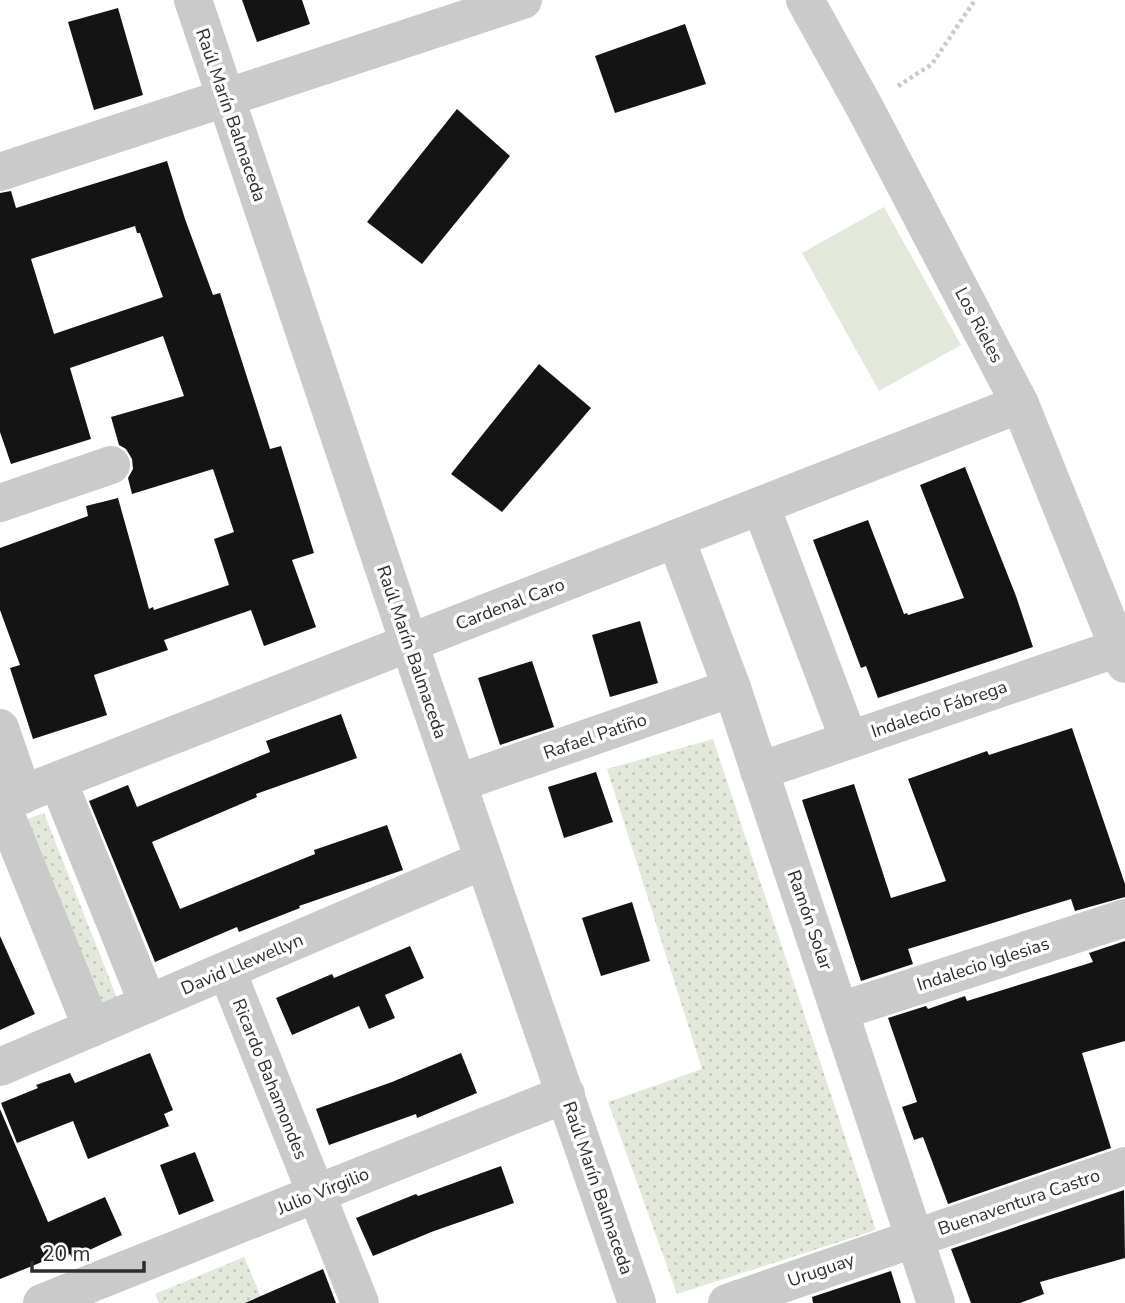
<svg xmlns="http://www.w3.org/2000/svg" width="1125" height="1303" viewBox="0 0 1125 1303" font-family="'Nunito Sans',sans-serif">
  <style>
    .grass { fill: url(#grass-dots) }
    .pitch { fill: #e2e9db }
    .building { fill: #141414; fill-rule: evenodd }
    .lines { fill: none; stroke-linecap: round; stroke-linejoin: round }
    .path { stroke: #cacaca; stroke-width: 4.5; stroke-dasharray: 3.5 3.5; stroke-linecap: butt }
    .minor { stroke: #cacaca; stroke-width: 38 }
    .labels { text-anchor: middle; stroke-width: 7; stroke-linejoin: round; paint-order: stroke }
    .street-label { font-size: 18px; fill: #2d2d2d; stroke: #fff }
  </style>
  <defs>
    <pattern id="grass-dots" width="8" height="8" patternUnits="userSpaceOnUse" patternTransform="scale(1.75)"><rect width="8" height="8" fill="#e2e9db"/><path d="M2 2h.1M6 6h.1" fill="none" stroke="#c2c8bc" stroke-width="1.8" stroke-linecap="round"/></pattern>
  </defs>
  <rect width="100%" height="100%" fill="#fff"/>
  <!-- grass -->
  <g class="grass">
    <path d="M 713,739 L 876,1230 L 677,1294 L 608,1102 L 702,1069 L 607,769 Z"/>
    <path d="M 44,813 L 119,1003 L 102,1010 L 27,819 Z"/>
    <path d="M 244,1257 L 264,1303 L 159,1303 L 155,1294 Z"/>
  </g>
  <!-- pitch -->
  <path class="pitch" d="M 884,207 L 961,345 L 879,391 L 802,253 Z"/>
  <!-- building -->
  <g class="building">
    <path d="M 242,0 L 302,0 L 310,24 L 257,42 Z"/>
    <path d="M 118,8 L 143,95 L 94,110 L 68,22 Z"/>
    <path d="M 685,24 L 706,84 L 615,113 L 595,56 Z"/>
    <path d="M 457,109 L 510,156 L 422,264 L 367,222 Z"/>
    <path d="M 167,161 L 185,219 L 213,295 L 220,293 L 270,449 L 281,446 L 314,553 L 292,560 L 316,627 L 264,646 L 251,610 L 164,640 L 168,650 L 94,675 L 107,715 L 33,739 L 10,668 L 20,665 L 0,610 L 0,548 L 88,516 L 86,506 L 118,498 L 149,609 L 153,607 L 154,610 L 229,585 L 214,539 L 234,532 L 213,469 L 132,494 L 128,478 L 133,469 L 132,459 L 126,449 L 119,445 L 111,417 L 184,396 L 163,336 L 70,368 L 91,439 L 11,464 L 0,432 L 0,193 L 11,191 L 16,208 ZM 135,226 L 137,233 L 140,233 L 163,297 L 54,334 L 31,259 Z"/>
    <path d="M 539,364 L 591,408 L 502,512 L 451,474 Z"/>
    <path d="M 965,467 L 1016,596 L 1033,647 L 878,698 L 866,666 L 861,668 L 813,540 L 868,520 L 904,614 L 907,613 L 908,615 L 964,598 L 920,485 Z"/>
    <path d="M 640,621 L 658,683 L 610,697 L 592,635 Z"/>
    <path d="M 532,661 L 554,727 L 500,745 L 478,678 Z"/>
    <path d="M 341,714 L 357,758 L 256,794 L 257,797 L 152,842 L 180,909 L 315,854 L 314,850 L 387,825 L 403,870 L 299,906 L 300,908 L 239,932 L 237,927 L 155,962 L 89,801 L 128,785 L 137,807 L 270,752 L 266,741 Z"/>
    <path d="M 1072,728 L 1125,884 L 1125,897 L 1075,911 L 1071,899 L 908,949 L 913,964 L 861,981 L 802,800 L 854,784 L 891,898 L 946,881 L 908,779 L 987,751 L 989,755 Z"/>
    <path d="M 596,772 L 613,822 L 564,838 L 548,787 Z"/>
    <path d="M 632,902 L 650,961 L 601,976 L 582,918 Z"/>
    <path d="M 0,936 L 35,1014 L 0,1030 Z"/>
    <path d="M 1125,941 L 1125,1041 L 1082,1053 L 1111,1148 L 948,1204 L 923,1137 L 914,1140 L 902,1107 L 917,1102 L 888,1018 L 926,1006 L 928,1009 L 965,996 L 967,1001 L 1093,962 L 1089,953 Z"/>
    <path d="M 410,946 L 424,978 L 385,995 L 395,1018 L 369,1029 L 359,1006 L 292,1035 L 276,998 L 332,974 L 334,978 Z"/>
    <path d="M 150,1053 L 173,1110 L 164,1114 L 169,1126 L 88,1159 L 73,1121 L 17,1143 L 1,1103 L 38,1088 L 36,1085 L 70,1073 L 75,1083 Z"/>
    <path d="M 461,1053 L 477,1093 L 417,1118 L 416,1114 L 329,1145 L 316,1109 L 392,1082 Z"/>
    <path d="M 0,1109 L 48,1222 L 105,1197 L 122,1235 L 72,1258 L 70,1254 L 49,1263 L 47,1260 L 0,1279 Z"/>
    <path d="M 195,1152 L 214,1201 L 179,1215 L 160,1165 Z"/>
    <path d="M 501,1166 L 514,1203 L 434,1231 L 373,1256 L 356,1218 L 416,1194 L 418,1196 Z"/>
    <path d="M 1124,1190 L 1125,1258 L 1040,1282 L 1044,1294 L 1020,1303 L 971,1303 L 951,1249 Z"/>
    <path d="M 323,1269 L 336,1303 L 245,1303 Z"/>
    <path d="M 891,1271 L 901,1303 L 813,1303 L 812,1297 Z"/>
  </g>
  <g class="lines">
    <!-- path -->
    <path class="path" d="M 898,86 L 932,64 L 975,0"/>
    <!-- minor -->
    <g class="minor">
      <path d="M 193,0 L 409,643 L 637,1303"/>
      <path d="M 805,0 L 865,108 L 1020,404 L 1125,664"/>
      <path d="M 0,172 L 523,0"/>
      <path d="M 0,503 L 111,465"/>
      <path d="M 761,506 L 849,740"/>
      <path d="M 676,539 L 732,688 L 936,1303"/>
      <path d="M 0,728 L 23,795"/>
      <path d="M 759,771 L 1118,648"/>
      <path d="M 58,781 L 148,1004"/>
      <path d="M 458,783 L 732,688"/>
      <path d="M 0,803 L 1020,404"/>
      <path d="M 1,803 L 92,1028"/>
      <path d="M 227,971 L 360,1303"/>
      <path d="M 840,1011 L 1125,918"/>
      <path d="M 0,1067 L 484,860"/>
      <path d="M 42,1303 L 566,1094"/>
      <path d="M 727,1303 L 1125,1166"/>
    </g>
  </g>
  <g class="labels">
    <!-- street labels -->
    <g class="street-label">
      <text transform="translate(231 115) rotate(71)" y="6">Raúl Marín Balmaceda</text>
      <text transform="translate(979 325) rotate(62)" y="6">Los Rieles</text>
      <text transform="translate(510 604) rotate(-21)" y="6">Cardenal Caro</text>
      <text transform="translate(412 652) rotate(71)" y="6">Raúl Marín Balmaceda</text>
      <text transform="translate(939 709) rotate(-19)" y="6">Indalecio Fábrega</text>
      <text transform="translate(595 736) rotate(-19)" y="6">Rafael Patiño</text>
      <text transform="translate(810 920) rotate(71)" y="6">Ramón Solar</text>
      <text transform="translate(242 964) rotate(-23)" y="6">David Llewellyn</text>
      <text transform="translate(983 964) rotate(-18)" y="6">Indalecio Iglesias</text>
      <text transform="translate(270 1079) rotate(68)" y="6">Ricardo Bahamondes</text>
      <text transform="translate(598 1188) rotate(71)" y="6">Raúl Marín Balmaceda</text>
      <text transform="translate(323 1191) rotate(-22)" y="6">Julio Virgilio</text>
      <text transform="translate(1019 1202) rotate(-19)" y="6">Buenaventura Castro</text>
      <text transform="translate(821 1270) rotate(-19)" y="6">Uruguay</text>
    </g>
  </g>
  <!-- scale -->
  <path d="M32 1261v10h112v-10" fill="none" stroke="#2d2d2d" stroke-width="3.5"/>
  <text x="42" y="1261" font-size="21" fill="#2d2d2d" stroke="#ffffff" stroke-width="5" paint-order="stroke">20 m</text>
</svg>
